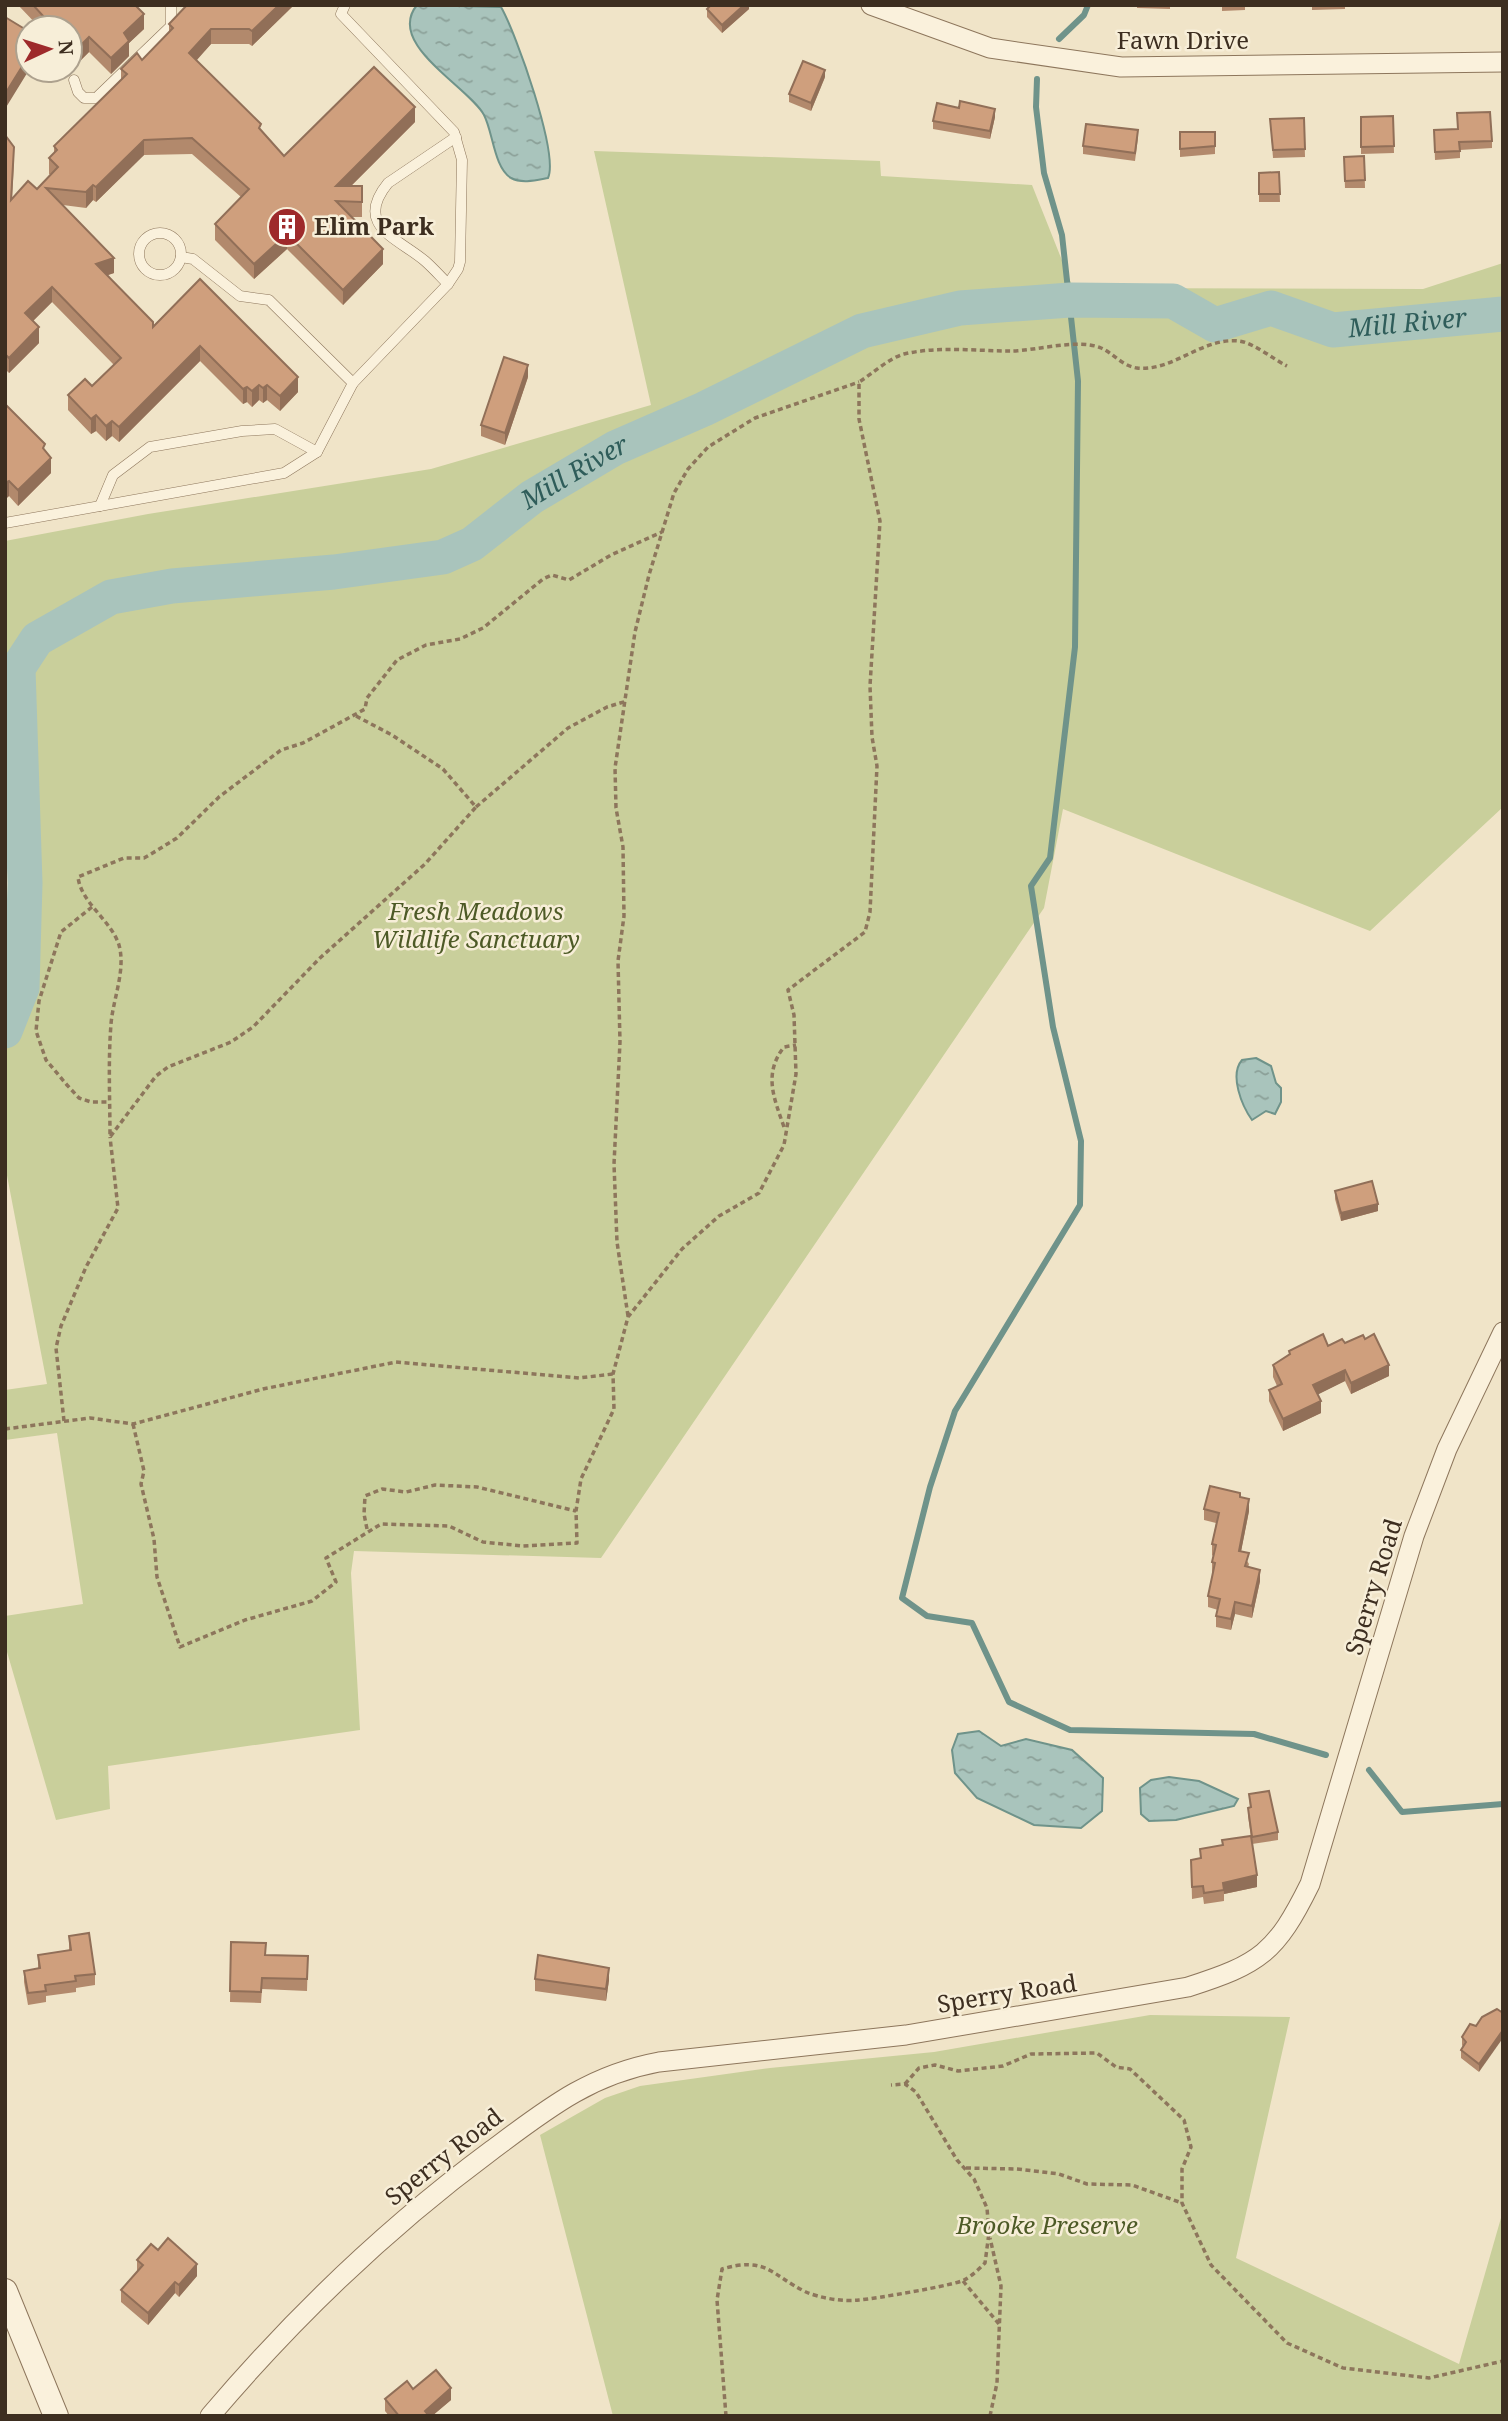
<svg xmlns="http://www.w3.org/2000/svg" width="1508" height="2421" viewBox="0 0 1508 2421" font-family="'Noto Serif',serif">
  <style>
    .green { fill: #c9cf9b }
    .water { fill: url(#water-ripples); stroke: #6f938a; stroke-width: 2 }
    .lines { fill: none; stroke-linecap: round; stroke-linejoin: round }
    .stream { stroke: #6f938a; stroke-width: 6 }
    .river { stroke: #a9c4bc; stroke-width: 35 }
    .service-casing { stroke: #8d765c; stroke-width: 11 }
    .minor-casing { stroke: #8d765c; stroke-width: 21 }
    .tertiary-casing { stroke: #8d765c; stroke-width: 26 }
    .path { stroke: #8d765c; stroke-width: 3.5; stroke-dasharray: 5 3.5; stroke-linecap: butt }
    .service { stroke: #faf1dc; stroke-width: 10 }
    .minor { stroke: #faf1dc; stroke-width: 19 }
    .tertiary { stroke: #faf1dc; stroke-width: 24 }
    .wall { fill: #b2896c }
    .shaded-wall { fill: #916f58 }
    .building { fill: #cf9f7d; stroke: #916f58; stroke-width: 2 }
    .labels { text-anchor: middle; stroke-width: 5; stroke-linejoin: round; paint-order: stroke }
    .street-label { font-size: 24px; fill: #3d2e20; stroke: #f7eed8 }
    .poi-label { font-size: 24px; font-weight: bold; fill: #3d2e20; stroke: #f7eed8; text-anchor: start }
    .park-label { font-size: 24px; font-style: italic; fill: #4d5a26; stroke: #f7eed8 }
    .water-label { font-size: 26px; font-style: italic; fill: #2f5d5a; stroke: #f7eed8 }
  </style>
  <defs>
    <pattern id="water-ripples" width="26" height="14" patternUnits="userSpaceOnUse" patternTransform="scale(1.75)"><rect width="26" height="14" fill="#a9c4bc"/><path d="M2 4q2-2 4 0t4 0M15 11q2-2 4 0t4 0" fill="none" stroke="#8ba098"/></pattern>
  </defs>
  <rect width="100%" height="100%" fill="#f0e4c8"/>
  <!-- green -->
  <g class="green">
    <path d="M 594,151 L 880,161 L 881,176 L 1032,185 L 1073,288 L 1423,289 L 1503,263 L 1503,807 L 1370,931 L 1063,809 L 1044,908 L 601,1558 L 354,1551 L 351,1573 L 360,1730 L 108,1766 L 110,1809 L 56,1820 L 5,1645 L 5,1616 L 83,1604 L 57,1433 L 5,1440 L 5,1390 L 47,1384 L 5,1165 L 5,995 L 17,946 L 17,829 L 5,830 L 5,541 L 148,514 L 431,469 L 651,405 Z"/>
    <path d="M 1150,2015 L 1290,2017 L 1236,2258 L 1459,2364 L 1503,2211 L 1503,2416 L 613,2416 L 540,2135 L 605,2098 L 640,2086 L 770,2068 L 934,2052 Z"/>
  </g>
  <!-- water -->
  <g class="water">
    <path d="M 417,5 L 501,7 C 516,33 559,154 548,178 C 537,180 522,184 511,178 C 494,168 493,132 484,115 C 469,87 385,44 417,5 Z"/>
    <path d="M 1256,1058 L 1271,1066 L 1276,1083 L 1281,1088 L 1281,1102 L 1275,1114 L 1266,1111 L 1252,1120 C 1242,1106 1229,1075 1242,1060 Z"/>
    <path d="M 979,1731 L 1001,1746 L 1026,1739 L 1072,1750 L 1103,1778 L 1102,1811 L 1081,1828 L 1034,1825 L 977,1798 L 955,1773 L 952,1750 L 958,1734 Z"/>
    <path d="M 1169,1777 L 1199,1781 L 1238,1799 L 1234,1806 L 1176,1820 L 1149,1821 L 1141,1814 L 1140,1788 L 1151,1780 Z"/>
  </g>
  <g class="lines">
    <!-- stream -->
    <g class="stream">
      <path d="M 1059,39 L 1084,15 L 1088,5"/>
      <path d="M 1037,79 L 1036,107 L 1044,173 L 1062,235 L 1078,381 L 1075,647 L 1050,858 L 1031,886 L 1053,1027 L 1081,1141 L 1080,1205 L 955,1411 L 930,1487 L 902,1598 L 927,1616 L 972,1623 L 1009,1702 L 1070,1730 L 1254,1734 L 1326,1755"/>
      <path d="M 1369,1770 L 1402,1812 L 1503,1804"/>
    </g>
    <!-- river -->
    <path class="river" id="s1" d="M 5,1031 L 22,988 L 25,883 L 18,668 L 37,639 L 111,597 L 172,586 L 334,572 L 443,557 L 472,544 L 532,497 L 615,448 L 704,409 L 862,331 L 960,308 L 1070,300 L 1173,301 L 1215,325 L 1271,308 L 1333,330 L 1503,314"/>
    <defs>
      <g id="service">
        <path d="M 74,80 L 78,92 L 84,98 L 96,98 L 171,26 L 171,5"/>
        <circle cx="160" cy="254" r="21"/>
        <path d="M 181,257 L 193,259 L 240,296 L 269,300 L 353,383 L 448,284 L 458,269 L 460,262 L 462,160 L 454,132 L 341,14 L 345,5"/>
        <path d="M 448,284 C 440,276 433,268 425,261 C 398,238 353,226 388,183 L 456,137"/>
        <path d="M 100,506 L 113,475 L 150,447 L 242,431 L 275,429 L 317,452"/>
        <path d="M 5,523 L 284,473 L 317,452 L 353,383"/>
      </g>
      <g id="minor">
        <path d="M 871,5 L 990,48 L 1121,67 L 1503,62"/>
        <path d="M 210,2416 C 294,2317 388,2227 492,2150 C 547,2109 589,2075 659,2062 L 906,2035 L 1188,1987 C 1260,1964 1276,1953 1310,1884 L 1414,1536 L 1447,1449 L 1503,1332"/>
      </g>
      <path id="tertiary" d="M 5,2291 L 56,2416"/>
    </defs>
    <!-- service casing -->
    <use href="#service" class="service-casing"/>
    <!-- minor casing -->
    <use href="#minor" class="minor-casing"/>
    <!-- tertiary casing -->
    <use href="#tertiary" class="tertiary-casing"/>
    <!-- path -->
    <g class="path">
      <path d="M 356,716 L 392,735 L 443,769 L 476,807 L 425,864 L 320,958 L 253,1027 L 231,1042 L 168,1067 L 156,1076 L 110,1137 C 110,1100 108,1062 111,1024 C 113,999 126,970 119,945 C 111,920 81,903 78,877 L 124,858 L 144,858 L 156,851 L 177,838 L 219,797 L 281,750 L 303,743 L 365,709 L 367,698 L 397,660 L 426,645 L 460,639 L 483,628 L 543,579 L 552,575 L 569,580 L 611,555 L 662,532"/>
      <path d="M 476,807 L 568,728 L 607,707 L 627,701"/>
      <path d="M 92,907 L 61,932 L 39,1001 L 36,1031 L 46,1060 L 67,1085 L 79,1098 L 91,1102 L 108,1102"/>
      <path d="M 784,1127 C 774,1098 763,1074 784,1047 L 796,1045"/>
      <path d="M 628,1316 L 617,1242 L 614,1164 L 620,1042 L 618,961 L 624,916 L 623,847 L 616,808 L 615,768 L 635,632 L 649,575 L 674,493 L 688,469 L 708,447 L 755,418 L 859,382"/>
      <path d="M 64,1421 L 56,1348 L 61,1326 L 86,1267 L 118,1208 L 110,1137"/>
      <path d="M 133,1424 L 144,1471 L 141,1484 L 154,1539 L 157,1577 L 180,1647 L 245,1620 L 312,1601 L 336,1582 L 326,1558 L 381,1524 L 449,1526 L 483,1542 L 523,1546 L 577,1543 L 576,1511 L 581,1479 L 614,1409 L 613,1374 L 628,1317 L 682,1249 L 719,1216 L 759,1193 L 784,1145 L 796,1074 L 794,1015 L 788,990 L 865,932 L 870,912 L 877,766 L 872,737 L 870,686 L 880,521 L 859,419 L 859,382 C 872,374 889,358 904,354 C 938,346 976,351 1011,351 C 1035,351 1078,338 1101,348 C 1113,353 1122,366 1137,368 C 1173,372 1202,337 1239,341 C 1254,343 1273,359 1287,366"/>
      <path d="M 5,1429 L 90,1418 L 133,1424 L 263,1389 L 396,1362 L 579,1378 L 613,1374"/>
      <path d="M 367,1529 L 364,1514 L 365,1496 L 382,1489 L 406,1492 L 435,1485 L 477,1487 L 576,1511"/>
      <path d="M 905,2084 L 919,2068 L 935,2065 L 958,2071 L 1003,2066 L 1031,2054 L 1097,2053 L 1116,2067 L 1130,2069 L 1184,2120 L 1191,2147 L 1182,2169 L 1182,2203 L 1211,2265 L 1287,2343 L 1343,2368 L 1429,2378 L 1503,2361"/>
      <path d="M 966,2168 L 1017,2169 L 1059,2174 L 1087,2184 L 1132,2185 L 1182,2203"/>
      <path d="M 963,2281 L 999,2324"/>
      <path d="M 726,2416 L 717,2300 L 722,2269 C 767,2256 771,2275 806,2292 C 820,2298 843,2302 859,2300 C 873,2299 956,2285 964,2280 C 972,2276 979,2269 985,2263 L 989,2233 L 987,2208 L 974,2179 L 957,2160 L 916,2092 L 905,2084 L 891,2085"/>
      <path d="M 990,2416 L 997,2383 L 1001,2286 L 990,2238"/>
    </g>
    <!-- service -->
    <use href="#service" class="service"/>
    <!-- minor -->
    <use href="#minor" class="minor"/>
    <!-- tertiary -->
    <use href="#tertiary" class="tertiary"/>
  </g>
  <!-- wall -->
  <g class="wall">
    <path d="M 18,5 L 135,5 L 144,29 L 129,43 L 129,56 L 111,74 L 89,52 L 78,63 L 73,58 L 70,59 L 70,28 L 40,28 Z"/>
    <path d="M 187,5 L 294,5 L 252,46 L 249,44 L 211,44 L 196,60 L 284,156 L 415,122 L 351,186 L 362,202 L 362,217 L 352,217 L 383,264 L 343,305 L 287,249 L 254,279 L 215,240 L 215,224 L 241,197 L 192,154 L 144,155 L 96,202 L 93,200 L 86,208 L 63,205 L 114,273 L 108,275 L 153,326 L 200,279 L 298,392 L 280,411 L 267,400 L 263,403 L 259,400 L 252,407 L 247,402 L 243,404 L 200,361 L 119,442 L 112,436 L 106,441 L 96,431 L 91,434 L 68,410 L 68,395 L 92,386 L 114,365 L 52,302 L 33,321 L 39,343 L 9,373 L 5,369 L 5,135 L 14,162 L 12,199 L 37,189 L 51,175 L 49,174 L 49,158 L 54,153 L 54,146 L 121,80 L 121,69 L 142,60 L 169,32 L 169,24 Z"/>
    <path d="M 749,5 L 749,9 L 722,33 L 707,17 L 707,9 Z"/>
    <path d="M 1137,5 L 1170,5 L 1170,9 L 1137,8 Z"/>
    <path d="M 1222,5 L 1245,5 L 1245,10 L 1222,11 Z"/>
    <path d="M 1312,5 L 1345,5 L 1345,9 L 1312,10 Z"/>
    <rect x="1379" y="5" width="33" height="2"/>
    <path d="M 825,77 L 811,111 L 789,102 L 789,94 Z"/>
    <path d="M 959,108 L 995,117 L 990,139 L 933,129 L 933,121 Z"/>
    <path d="M 1393,116 L 1394,153 L 1361,154 L 1361,117 Z"/>
    <path d="M 1304,118 L 1305,157 L 1273,158 L 1270,119 Z"/>
    <path d="M 1434,130 L 1492,141 L 1492,148 L 1460,150 L 1460,158 L 1435,160 Z"/>
    <path d="M 1180,132 L 1215,132 L 1215,154 L 1180,157 Z"/>
    <path d="M 1138,138 L 1135,161 L 1083,154 L 1083,146 Z"/>
    <path d="M 1364,156 L 1365,188 L 1345,188 L 1344,157 Z"/>
    <path d="M 1279,172 L 1280,202 L 1259,202 L 1259,173 Z"/>
    <path d="M 528,377 L 505,445 L 481,436 L 481,425 Z"/>
    <path d="M 5,404 L 45,451 L 51,473 L 18,506 L 9,496 L 5,498 Z"/>
    <path d="M 1335,1191 L 1378,1211 L 1341,1221 L 1335,1199 Z"/>
    <path d="M 1345,1343 L 1389,1376 L 1351,1394 L 1345,1381 L 1318,1394 L 1321,1413 L 1283,1431 L 1269,1401 L 1269,1390 L 1277,1386 L 1273,1377 L 1273,1365 L 1289,1355 L 1289,1351 Z"/>
    <path d="M 1240,1497 L 1249,1511 L 1241,1551 L 1249,1564 L 1248,1567 L 1260,1581 L 1252,1618 L 1235,1614 L 1231,1630 L 1216,1627 L 1216,1616 L 1218,1610 L 1208,1607 L 1208,1596 L 1213,1574 L 1212,1574 L 1212,1562 L 1213,1556 L 1212,1555 L 1212,1544 L 1216,1523 L 1204,1520 L 1204,1509 Z"/>
    <path d="M 1249,1794 L 1278,1832 L 1278,1840 L 1252,1844 L 1248,1816 L 1248,1808 L 1250,1808 Z"/>
    <path d="M 1222,1840 L 1257,1887 L 1224,1894 L 1224,1901 L 1204,1904 L 1203,1897 L 1192,1899 L 1191,1860 L 1200,1858 L 1200,1849 L 1222,1846 Z"/>
    <path d="M 69,1936 L 95,1974 L 95,1985 L 76,1988 L 76,1992 L 46,1996 L 46,2002 L 28,2005 L 24,1982 L 24,1971 L 38,1969 L 38,1955 L 69,1951 Z"/>
    <path d="M 231,1942 L 266,1955 L 308,1956 L 307,1991 L 262,1989 L 261,2003 L 230,2002 Z"/>
    <path d="M 535,1979 L 609,1980 L 606,2001 L 535,1991 Z"/>
    <path d="M 1482,2017 L 1479,2072 L 1461,2058 L 1461,2050 L 1463,2047 L 1462,2045 L 1462,2037 L 1476,2026 Z"/>
    <path d="M 158,2250 L 197,2276 L 179,2297 L 175,2293 L 148,2325 L 121,2302 L 121,2290 L 137,2272 L 137,2260 Z"/>
    <path d="M 413,2389 L 451,2400 L 432,2416 L 389,2416 L 385,2411 L 385,2399 Z"/>
  </g>
  <!-- shaded-wall -->
  <g class="shaded-wall">
    <path d="M 279,5 L 294,5 L 252,46 L 252,31 Z"/>
    <path d="M 744,5 L 749,5 L 749,9 L 722,33 L 722,25 Z"/>
    <path d="M 144,14 L 144,29 L 129,43 L 129,56 L 111,74 L 111,58 L 124,33 Z"/>
    <path d="M 211,29 L 211,44 L 189,69 L 189,53 Z"/>
    <path d="M 89,37 L 89,52 L 78,63 L 78,48 Z"/>
    <path d="M 73,43 L 73,58 L 70,59 L 70,44 Z"/>
    <path d="M 28,57 L 28,70 L 29,70 L 5,109 L 5,94 Z"/>
    <path d="M 825,70 L 825,77 L 811,111 L 811,103 Z"/>
    <path d="M 415,107 L 415,122 L 336,201 L 336,186 Z"/>
    <path d="M 995,109 L 995,117 L 990,139 L 990,131 Z"/>
    <path d="M 144,140 L 144,155 L 96,202 L 96,187 Z"/>
    <path d="M 93,185 L 93,200 L 86,208 L 86,192 Z"/>
    <path d="M 287,234 L 287,249 L 254,279 L 254,264 Z"/>
    <path d="M 383,249 L 383,264 L 343,305 L 343,290 Z"/>
    <path d="M 114,258 L 114,273 L 96,279 L 96,264 Z"/>
    <path d="M 52,287 L 52,302 L 25,329 L 25,313 Z"/>
    <path d="M 39,327 L 39,343 L 9,373 L 9,358 Z"/>
    <path d="M 200,346 L 200,361 L 119,442 L 119,427 Z"/>
    <path d="M 528,365 L 528,377 L 505,445 L 505,433 Z"/>
    <path d="M 298,377 L 298,392 L 280,411 L 280,396 Z"/>
    <path d="M 259,385 L 259,400 L 252,407 L 252,391 Z"/>
    <path d="M 267,385 L 267,400 L 263,403 L 263,388 Z"/>
    <path d="M 247,387 L 247,402 L 243,404 L 243,389 Z"/>
    <path d="M 96,415 L 96,431 L 91,434 L 91,419 Z"/>
    <path d="M 112,421 L 112,436 L 106,441 L 106,426 Z"/>
    <path d="M 51,458 L 51,473 L 18,506 L 18,490 Z"/>
    <path d="M 9,481 L 9,496 L 6,499 L 6,483 Z"/>
    <path d="M 1378,1204 L 1378,1211 L 1341,1221 L 1341,1213 Z"/>
    <path d="M 1389,1365 L 1389,1376 L 1351,1394 L 1351,1383 Z"/>
    <path d="M 1345,1370 L 1345,1381 L 1313,1397 L 1313,1385 Z"/>
    <path d="M 1321,1401 L 1321,1413 L 1283,1431 L 1283,1419 Z"/>
    <path d="M 1249,1499 L 1249,1511 L 1239,1562 L 1239,1551 Z"/>
    <path d="M 1260,1570 L 1260,1581 L 1252,1618 L 1252,1606 Z"/>
    <path d="M 1235,1602 L 1235,1614 L 1231,1630 L 1231,1619 Z"/>
    <path d="M 1257,1875 L 1257,1887 L 1224,1894 L 1223,1883 Z"/>
    <path d="M 609,1968 L 609,1980 L 606,2001 L 606,1989 Z"/>
    <path d="M 1503,2030 L 1503,2038 L 1479,2072 L 1479,2064 Z"/>
    <path d="M 197,2264 L 197,2276 L 179,2297 L 179,2285 Z"/>
    <path d="M 175,2282 L 175,2293 L 148,2325 L 148,2313 Z"/>
    <path d="M 451,2388 L 451,2400 L 432,2416 L 425,2416 L 425,2411 Z"/>
  </g>
  <!-- building -->
  <g class="building">
    <path d="M 33,5 L 135,5 L 144,14 L 124,33 L 129,41 L 111,58 L 89,37 L 78,48 L 73,43 L 70,44 L 70,28 L 54,28 Z"/>
    <path d="M 187,5 L 279,5 L 252,31 L 249,29 L 211,29 L 189,53 L 261,124 L 259,128 L 284,156 L 374,67 L 415,107 L 336,186 L 362,186 L 362,202 L 336,201 L 383,249 L 343,290 L 287,234 L 254,264 L 215,224 L 249,189 L 192,138 L 144,140 L 96,187 L 93,185 L 86,192 L 46,188 L 114,258 L 96,264 L 153,322 L 153,327 L 200,279 L 298,377 L 280,396 L 267,385 L 263,388 L 259,385 L 252,391 L 247,387 L 243,389 L 200,346 L 119,427 L 112,421 L 106,426 L 96,415 L 91,419 L 68,395 L 85,379 L 92,386 L 121,358 L 52,287 L 25,313 L 39,327 L 9,358 L 5,354 L 5,135 L 14,147 L 11,200 L 28,181 L 37,189 L 58,167 L 49,158 L 57,150 L 54,146 L 127,74 L 121,69 L 137,53 L 142,60 L 173,28 L 169,24 Z"/>
    <path d="M 711,5 L 744,5 L 722,25 L 707,9 Z"/>
    <path d="M 5,17 L 28,31 L 28,57 L 5,94 Z"/>
    <path d="M 803,61 L 825,70 L 811,103 L 789,94 Z"/>
    <path d="M 960,101 L 995,109 L 990,131 L 933,121 L 937,103 L 959,108 Z"/>
    <path d="M 1490,112 L 1492,141 L 1459,142 L 1460,151 L 1435,152 L 1434,130 L 1458,129 L 1457,113 Z"/>
    <path d="M 1393,116 L 1394,146 L 1361,147 L 1361,117 Z"/>
    <path d="M 1304,118 L 1305,149 L 1273,150 L 1270,119 Z"/>
    <path d="M 1086,124 L 1138,130 L 1135,153 L 1083,146 Z"/>
    <path d="M 1180,132 L 1215,132 L 1215,146 L 1180,149 Z"/>
    <path d="M 1364,156 L 1365,180 L 1345,181 L 1344,157 Z"/>
    <path d="M 1279,172 L 1280,194 L 1259,194 L 1259,173 Z"/>
    <path d="M 504,357 L 528,365 L 505,433 L 481,425 Z"/>
    <path d="M 5,404 L 45,444 L 43,448 L 51,458 L 18,490 L 9,481 L 5,483 Z"/>
    <path d="M 1372,1181 L 1378,1204 L 1341,1213 L 1335,1191 Z"/>
    <path d="M 1323,1334 L 1328,1346 L 1342,1339 L 1345,1343 L 1363,1335 L 1365,1339 L 1374,1334 L 1389,1365 L 1351,1383 L 1345,1370 L 1313,1385 L 1321,1401 L 1283,1419 L 1269,1390 L 1282,1384 L 1273,1365 L 1290,1354 L 1289,1351 Z"/>
    <path d="M 1210,1486 L 1240,1493 L 1240,1497 L 1249,1499 L 1239,1551 L 1249,1553 L 1245,1566 L 1260,1570 L 1252,1606 L 1235,1602 L 1231,1619 L 1216,1616 L 1220,1599 L 1208,1596 L 1215,1563 L 1212,1562 L 1216,1545 L 1212,1544 L 1219,1513 L 1204,1509 Z"/>
    <path d="M 1269,1791 L 1278,1832 L 1252,1837 L 1248,1808 L 1251,1807 L 1249,1794 Z"/>
    <path d="M 1251,1836 L 1257,1875 L 1223,1883 L 1224,1890 L 1204,1893 L 1203,1886 L 1192,1887 L 1191,1860 L 1201,1858 L 1200,1849 L 1223,1845 L 1222,1840 Z"/>
    <path d="M 89,1933 L 95,1974 L 75,1976 L 76,1981 L 45,1985 L 46,1991 L 28,1993 L 24,1971 L 40,1968 L 38,1955 L 71,1950 L 69,1936 Z"/>
    <path d="M 231,1942 L 266,1943 L 265,1955 L 308,1956 L 307,1979 L 262,1978 L 261,1992 L 230,1991 Z"/>
    <path d="M 538,1955 L 609,1968 L 606,1989 L 535,1979 Z"/>
    <path d="M 1497,2009 L 1503,2013 L 1503,2030 L 1479,2064 L 1461,2050 L 1466,2042 L 1462,2037 L 1470,2024 L 1476,2026 L 1482,2017 Z"/>
    <path d="M 168,2238 L 197,2264 L 179,2285 L 175,2282 L 148,2313 L 121,2290 L 143,2265 L 137,2260 L 151,2244 L 158,2250 Z"/>
    <path d="M 436,2370 L 451,2388 L 425,2411 L 429,2416 L 399,2416 L 385,2399 L 407,2381 L 413,2389 Z"/>
  </g>
  <!-- icons -->
  <defs>
    <symbol id="building-disc" viewBox="-11 -11 22 22"><circle r="9.5" fill="#9e2a2b" stroke="#f7eed8"/><path d="M-4-6H4V6H1V3H-1V6H-4ZM-2.5-4.3h1.7v1.8h-1.7ZM.8-4.3h1.7v1.8H.8ZM-2.5-1h1.7V.8h-1.7ZM.8-1h1.7V.8H.8Z" fill="#fff"/></symbol>
  </defs>
  <g fill-rule="evenodd">
    <use href="#building-disc" x="265" y="205" width="44" height="44"/>
  </g>
  <g class="labels">
    <!-- street labels -->
    <g class="street-label">
      <text x="1183" y="49">Fawn Drive</text>
      <text transform="translate(1374 1587) rotate(-73)" y="8">Sperry Road</text>
      <text transform="translate(1007 1994) rotate(-9)" y="8">Sperry Road</text>
      <text transform="translate(444 2157) rotate(-38)" y="8">Sperry Road</text>
    </g>
    <!-- poi labels -->
    <g class="poi-label">
      <text x="314" y="235">Elim Park</text>
    </g>
    <!-- park labels -->
    <g class="park-label">
      <text x="476" y="920">Fresh Meadows<tspan x="476" dy="28">Wildlife Sanctuary</tspan></text>
      <text x="1047" y="2234">Brooke Preserve</text>
    </g>
    <!-- water labels -->
    <g class="water-label">
      <text dy="9" stroke="none"><textPath href="#s1" startOffset="1860">Mill River</textPath></text>
      <text dy="9" stroke="none"><textPath href="#s1" startOffset="978">Mill River</textPath></text>
    </g>
  </g>
  <!-- border -->
  <rect width="1508" height="2421" fill="none" stroke="#3d2e20" stroke-width="14"/>
  <!-- north arrow -->
  <g transform="translate(49 49) rotate(86)"><circle r="33" fill="#f7eed8" stroke="#ada18e" stroke-width="2"/>
  <path d="M0-5L12 26L0 18L-12 26Z" fill="#9e2a2b"/>
  <text y="-10" font-size="19" font-weight="bold" text-anchor="middle" fill="#3d2e20">N</text>
  </g>
</svg>
